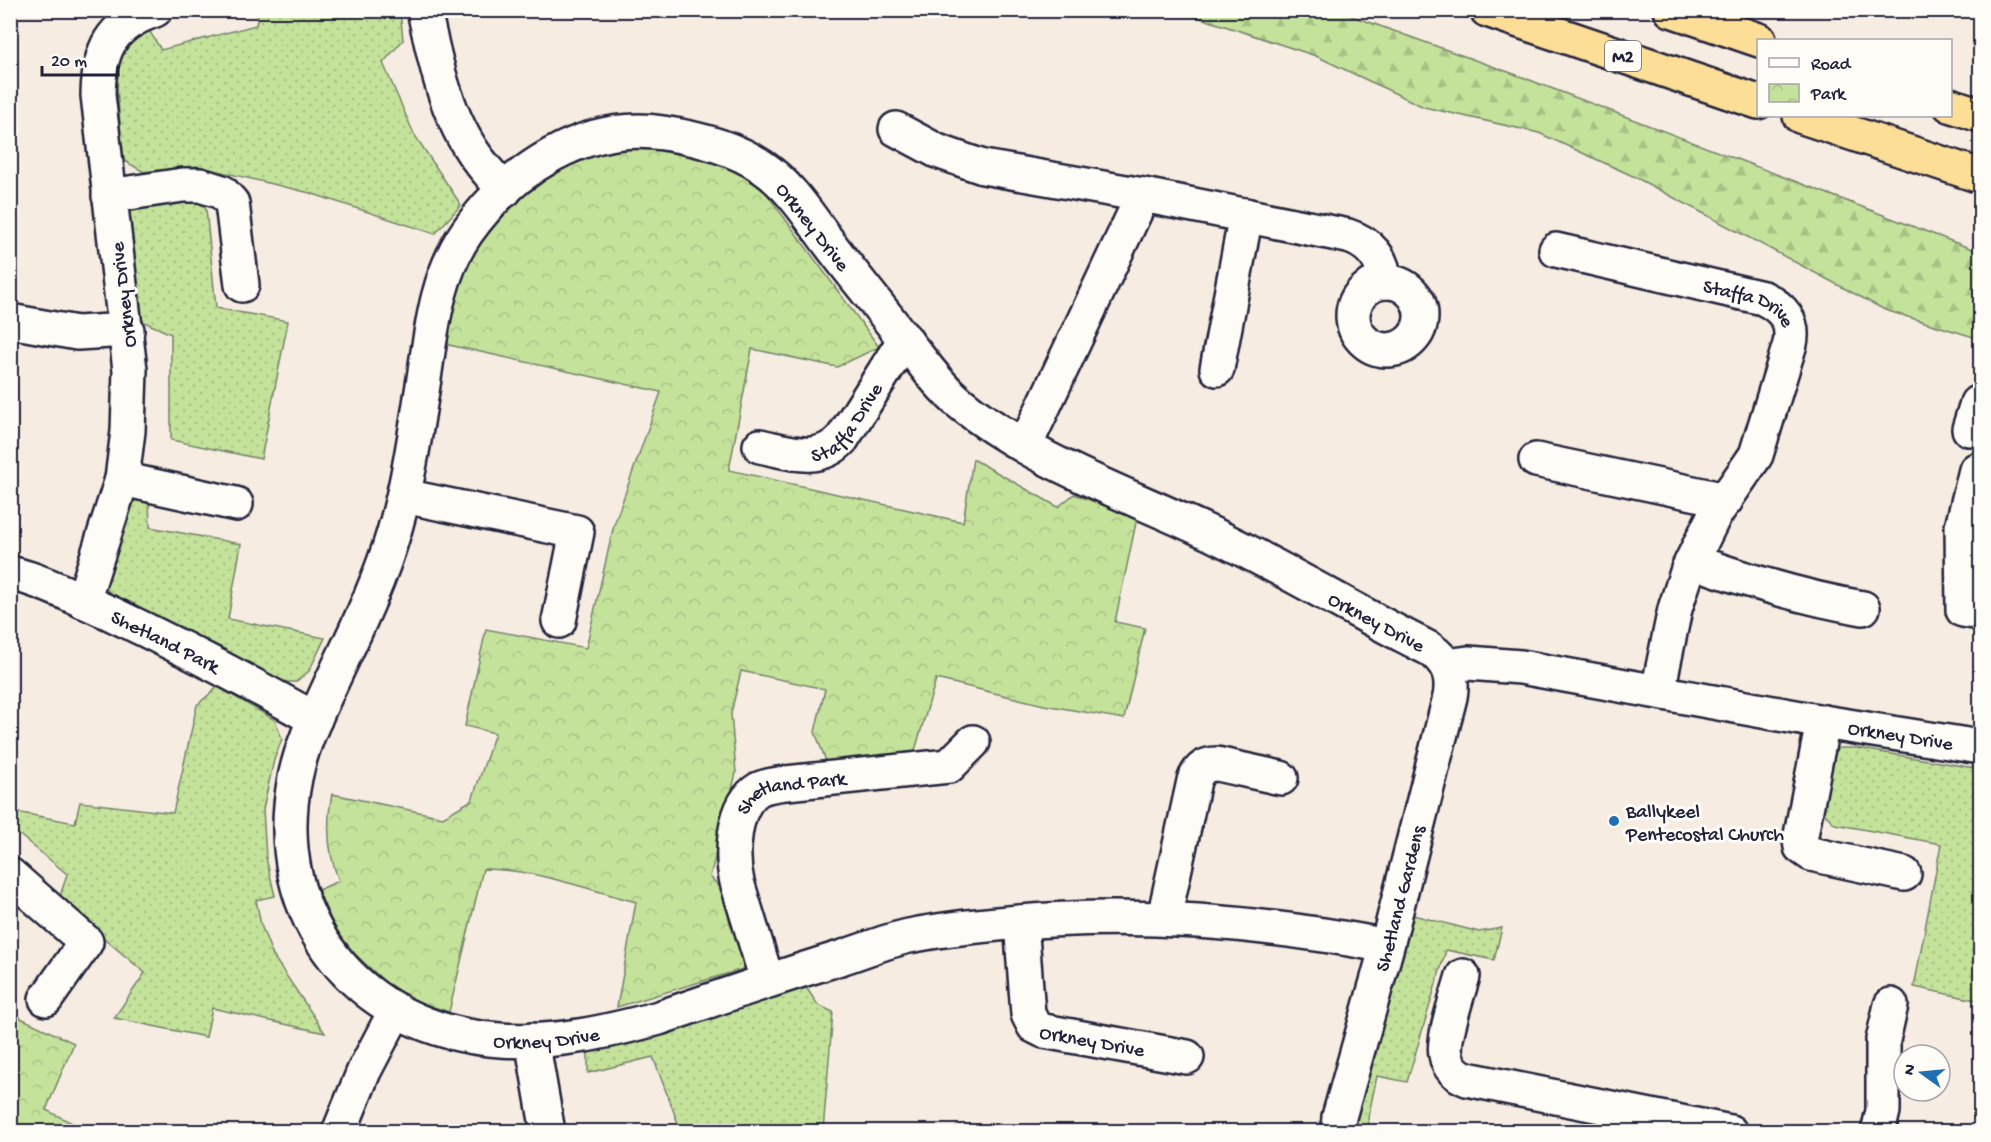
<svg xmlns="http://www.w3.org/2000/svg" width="1991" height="1142" viewBox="0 0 1991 1142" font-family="'Gochi Hand',sans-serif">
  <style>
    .grass { fill: url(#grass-dots); stroke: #73826a; stroke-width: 1.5 }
    .forest { fill: url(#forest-firs); stroke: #73826a; stroke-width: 1.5 }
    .park { fill: url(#park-crowns); stroke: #73826a; stroke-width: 1.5 }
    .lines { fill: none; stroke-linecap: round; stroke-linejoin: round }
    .minor-casing { stroke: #22223b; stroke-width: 38 }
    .highway-casing { stroke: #22223b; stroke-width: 38 }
    .minor { stroke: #fdfcf7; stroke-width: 33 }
    .highway { stroke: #fdde96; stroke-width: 33 }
    .poi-dot { fill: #1f6fb2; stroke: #fdfcf7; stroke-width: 2 }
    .labels { text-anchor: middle; stroke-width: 6; stroke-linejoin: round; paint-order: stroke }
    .shield { fill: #fdfcf7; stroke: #646373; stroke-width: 1.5 }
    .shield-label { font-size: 18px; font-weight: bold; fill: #22223b }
    .street-label { font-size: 20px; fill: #22223b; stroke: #fdfcf7 }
    .poi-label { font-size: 20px; fill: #22223b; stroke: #fdfcf7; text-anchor: start }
  </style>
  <defs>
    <pattern id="grass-dots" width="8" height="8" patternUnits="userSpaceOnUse" patternTransform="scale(1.5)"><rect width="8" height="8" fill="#c4e29a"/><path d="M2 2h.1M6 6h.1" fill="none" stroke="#a8c286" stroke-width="1.8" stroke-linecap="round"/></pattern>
    <pattern id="forest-firs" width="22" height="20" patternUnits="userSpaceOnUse" patternTransform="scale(1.5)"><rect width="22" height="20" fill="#c4e29a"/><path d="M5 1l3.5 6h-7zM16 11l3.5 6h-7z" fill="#a8c286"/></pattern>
    <pattern id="park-crowns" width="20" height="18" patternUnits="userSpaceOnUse" patternTransform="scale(1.5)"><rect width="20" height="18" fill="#c4e29a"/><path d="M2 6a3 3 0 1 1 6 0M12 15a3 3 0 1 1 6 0" fill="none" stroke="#a8c286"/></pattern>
  </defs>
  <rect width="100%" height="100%" fill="#f6ece2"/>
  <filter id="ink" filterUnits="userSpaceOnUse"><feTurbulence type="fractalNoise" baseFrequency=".0167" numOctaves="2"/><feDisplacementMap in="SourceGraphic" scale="12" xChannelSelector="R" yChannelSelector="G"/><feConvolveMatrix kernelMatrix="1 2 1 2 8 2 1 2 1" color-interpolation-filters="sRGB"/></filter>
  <g filter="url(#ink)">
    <!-- grass -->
    <g class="grass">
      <path d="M 259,11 L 400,11 L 403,40 L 383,63 L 414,134 L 461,205 L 435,234 L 310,193 L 197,166 L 144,172 L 123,160 L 115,65 L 126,39 L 147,27 L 161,50 L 256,25 Z"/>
      <path d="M 190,194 L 206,209 L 216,308 L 288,321 L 261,459 L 171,440 L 171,334 L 142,321 L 129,211 L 137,201 Z"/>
      <path d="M 139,495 L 149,500 L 150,527 L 241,544 L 228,619 L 325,638 L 309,671 L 296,682 L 279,682 L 220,647 L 110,596 L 103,578 L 131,499 Z"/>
      <path d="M 218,687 L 275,720 L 282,739 L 274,760 L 263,809 L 266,858 L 275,896 L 256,900 L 261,925 L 273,956 L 325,1033 L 212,1008 L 206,1037 L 114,1018 L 145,973 L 59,900 L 67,874 L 11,828 L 10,811 L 75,823 L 80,802 L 173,813 L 197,705 Z"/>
      <path d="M 1839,748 L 1856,748 L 1980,769 L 1980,1001 L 1914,987 L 1941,844 L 1835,824 L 1822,811 L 1831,755 Z"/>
      <path d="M 1413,915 L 1479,932 L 1502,928 L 1494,960 L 1446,950 L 1407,1082 L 1377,1076 L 1368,1118 L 1370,1131 L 1352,1131 Z"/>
      <path d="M 803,983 L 818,1005 L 833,1012 L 823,1131 L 681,1131 L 653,1057 L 588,1073 L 588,1052 Z"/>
    </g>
    <!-- forest -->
    <path class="forest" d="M 1179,11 L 1338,11 L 1514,74 L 1980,252 L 1980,339 L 1885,310 L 1635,177 L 1539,133 L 1424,107 L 1316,56 Z"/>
    <!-- park -->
    <g class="park">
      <path d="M 622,146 L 666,150 L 721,161 L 756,179 L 879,347 L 837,367 L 752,349 L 729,470 L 963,522 L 973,459 L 1058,507 L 1074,494 L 1137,518 L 1115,622 L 1145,628 L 1124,719 L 1044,705 L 936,679 L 914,754 L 826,761 L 815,732 L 825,689 L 741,671 L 731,713 L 736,773 L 710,877 L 732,898 L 746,968 L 617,1007 L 636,902 C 586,889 534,869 483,869 L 449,1012 L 413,1000 L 385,982 L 354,953 L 335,929 L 318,890 L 339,881 C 327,852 326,824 332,794 L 443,817 L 472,800 L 495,733 L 465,726 L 486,629 L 586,648 L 614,525 L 661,392 L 449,345 L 441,321 L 480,234 L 549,168 Z"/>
      <path d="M 10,1013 L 74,1043 L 46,1110 L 88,1131 L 11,1131 Z"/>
    </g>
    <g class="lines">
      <defs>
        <g id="minor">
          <path d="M 424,10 C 435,61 446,116 477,158 C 486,170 495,180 505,190"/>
          <path d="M 896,129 L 937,151 L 983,167 L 1143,195 L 1348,236 C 1370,243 1383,258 1385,282"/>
          <path d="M 109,196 L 183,185 L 200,185 L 222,192 L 232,203 L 242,285"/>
          <path id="s1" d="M 1556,250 L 1763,298 C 1782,307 1795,321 1790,344 L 1756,455 L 1714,516 L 1688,569 L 1675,609 L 1658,691"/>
          <circle cx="1387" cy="316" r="34"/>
          <path d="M 10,321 L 77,333 L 127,330"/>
          <path d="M 1217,369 L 1246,215"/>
          <path d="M 1969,429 L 1977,403 L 1980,404"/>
          <path id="s2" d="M 760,446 C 789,452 819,464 842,439 L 905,339"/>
          <path d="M 1025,446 L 1143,195"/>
          <path d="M 1536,460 L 1726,500"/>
          <path d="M 1976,470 L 1962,527 L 1963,610 L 1980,613"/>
          <path d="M 122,479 L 236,504"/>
          <path d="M 404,496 L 577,532 L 559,621"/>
          <path d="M 1692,561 C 1748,581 1804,598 1863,608"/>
          <path id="s3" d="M 10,573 C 44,581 76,598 108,612 C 178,645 247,681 315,719"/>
          <path d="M 83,601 L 122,479 L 128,431 L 130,370 L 98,95 C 99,50 110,25 155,10"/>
          <path id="s4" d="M 1447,666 L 1468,663 L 1521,667 L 1823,722 L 1980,747"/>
          <path d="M 1823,722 L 1800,840 L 1801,847 L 1811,854 L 1904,874"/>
          <path d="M 10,875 L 86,942 L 46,999"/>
          <path d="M 1164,918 L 1194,781 C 1198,770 1204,764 1217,764 L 1281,778"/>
          <path id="s5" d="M 1021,922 L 1028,1014 L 1034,1026 L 1044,1031 L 1187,1057"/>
          <path d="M 1463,976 C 1458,994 1442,1039 1446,1055 C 1448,1067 1456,1075 1467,1079 L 1730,1132"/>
          <path id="s6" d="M 767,980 L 737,882 C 731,856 732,805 759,789 C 767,785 777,784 786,783 L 949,766 L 973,742"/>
          <path d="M 532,1040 L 548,1132"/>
          <path d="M 339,1132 L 364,1071 L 396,1010"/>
          <path id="s7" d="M 1338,1132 L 1339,1117 L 1387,946 L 1450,697 C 1454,676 1447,661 1430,649 C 1357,613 1289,571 1216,536 C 1131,495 1034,463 960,403 C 936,383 920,358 900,334 C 877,303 852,274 829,243 C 809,216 790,185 761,166 C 733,147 696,138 663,133 C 585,121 511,170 467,232 C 436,276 431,333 423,385 C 415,435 408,484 394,532 C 378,587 351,640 327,692 C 314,720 301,748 295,778 C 267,917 359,1031 500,1040 C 554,1044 607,1032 659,1018 C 719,997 779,977 840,958 C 863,951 885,941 909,936 C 942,929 974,926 1008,923 C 1136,911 1260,922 1387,946"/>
          <path d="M 1878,1132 L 1883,1111 L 1883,1040 L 1891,1005"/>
        </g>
        <g id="highway">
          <path d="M 1487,10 L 1758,102"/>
          <path d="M 1671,10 L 1759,40"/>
          <path d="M 1950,105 L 1980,115"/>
          <path d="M 1800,116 L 1980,176"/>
        </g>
      </defs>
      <!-- minor casing -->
      <use href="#minor" class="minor-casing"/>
      <!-- highway casing -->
      <use href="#highway" class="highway-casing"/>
      <!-- minor -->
      <use href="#minor" class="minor"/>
      <!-- highway -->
      <use href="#highway" class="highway"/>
    </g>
  </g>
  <!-- markers -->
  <circle class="poi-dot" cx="1614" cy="821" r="6"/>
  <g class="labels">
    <!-- shield labels -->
    <rect class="shield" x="1605" y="41" width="36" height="30" rx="4.5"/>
    <g class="shield-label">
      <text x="1623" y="62">M2</text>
    </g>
    <!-- street labels -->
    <g class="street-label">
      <text transform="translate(814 226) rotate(52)" y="7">Orkney Drive</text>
      <text transform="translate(122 295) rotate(-97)" y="7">Orkney Drive</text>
      <text dy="7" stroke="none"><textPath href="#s1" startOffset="202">Staffa Drive</textPath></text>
      <text dy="7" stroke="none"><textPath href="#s2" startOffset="102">Staffa Drive</textPath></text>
      <text transform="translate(1377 621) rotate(28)" y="7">Orkney Drive</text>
      <text dy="7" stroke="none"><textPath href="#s3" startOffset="170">Shetland Park</textPath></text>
      <text dy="7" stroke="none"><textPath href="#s4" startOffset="460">Orkney Drive</textPath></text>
      <text dy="7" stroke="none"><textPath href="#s6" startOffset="232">Shetland Park</textPath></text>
      <text dy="7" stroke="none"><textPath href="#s7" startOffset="242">Shetland Gardens</textPath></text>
      <text dy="7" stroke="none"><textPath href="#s7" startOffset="2685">Orkney Drive</textPath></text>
      <text dy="7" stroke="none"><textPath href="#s5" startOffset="166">Orkney Drive</textPath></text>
    </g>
    <!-- poi labels -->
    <g class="poi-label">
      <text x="1626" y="817">Ballykeel<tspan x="1626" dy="23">Pentecostal Church</tspan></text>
    </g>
  </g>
  <!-- margin -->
  <rect width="1991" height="1142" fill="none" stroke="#fdfcf7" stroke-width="36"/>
  <rect x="18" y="18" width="1955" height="1106" fill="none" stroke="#22223b" stroke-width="2" filter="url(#ink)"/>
  <!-- legend -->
  <rect x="1757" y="39" width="195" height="78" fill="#fdfcf7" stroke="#a5a5ac" stroke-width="1.5"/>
  <rect x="1769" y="58" width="30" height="9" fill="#fdfcf7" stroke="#a5a5ac" stroke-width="1.5"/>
  <text x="1811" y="69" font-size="18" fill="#22223b">Road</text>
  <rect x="1769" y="84" width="30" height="18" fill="url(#park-crowns)" stroke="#a5a5ac" stroke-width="1.5"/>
  <text x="1811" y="99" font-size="18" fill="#22223b">Park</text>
  <!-- north arrow -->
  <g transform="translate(1922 1073) rotate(285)"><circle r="28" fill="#fdfcf7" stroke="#a5a5ac" stroke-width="1.5"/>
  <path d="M0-4.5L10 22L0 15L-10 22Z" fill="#1f6fb2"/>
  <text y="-9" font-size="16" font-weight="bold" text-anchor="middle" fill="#22223b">N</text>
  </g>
  <!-- scale -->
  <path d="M42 66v9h76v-9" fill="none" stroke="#22223b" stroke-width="3"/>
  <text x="51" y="66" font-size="18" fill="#22223b" stroke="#fdfcf7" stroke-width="4.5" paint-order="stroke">20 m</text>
</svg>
